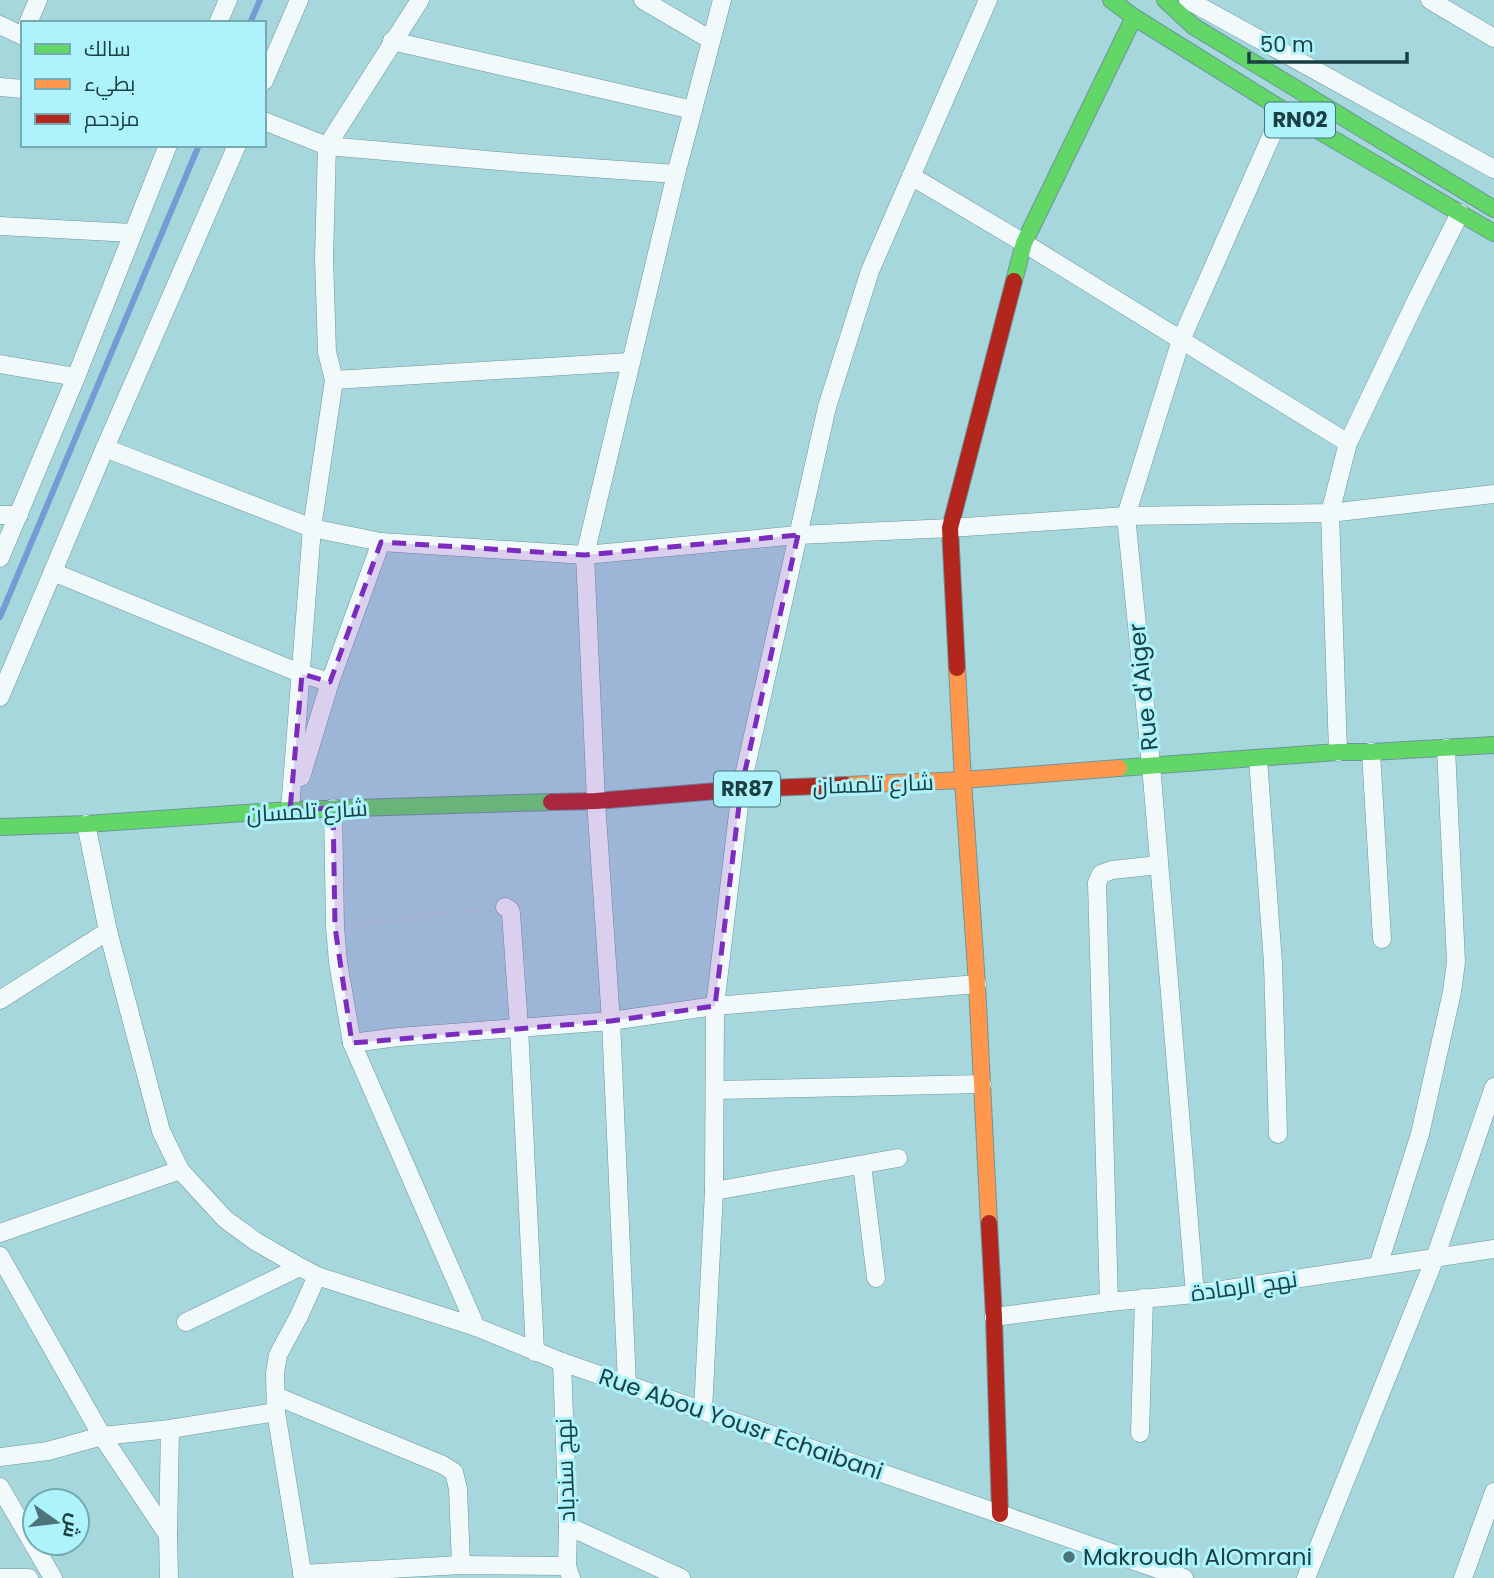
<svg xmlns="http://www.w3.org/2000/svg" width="1494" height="1578" viewBox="0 0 1494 1578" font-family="Poppins,Cairo,sans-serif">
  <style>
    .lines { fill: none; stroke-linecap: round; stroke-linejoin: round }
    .stream { stroke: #749cd4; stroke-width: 6 }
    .street-casing { stroke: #6c969a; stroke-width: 19 }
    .fast-casing { stroke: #6c969a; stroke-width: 18 }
    .slow-casing { stroke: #6c969a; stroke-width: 18 }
    .jam-casing { stroke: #6c969a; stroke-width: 18 }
    .path { stroke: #c4d4d4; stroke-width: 3.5; stroke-dasharray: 2 5; stroke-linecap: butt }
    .street { stroke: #f2f9fa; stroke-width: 18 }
    .fast { stroke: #63d668; stroke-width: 16 }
    .slow { stroke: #ff974d; stroke-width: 16 }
    .jam { stroke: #b3261e; stroke-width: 16 }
    .marked { fill: #7b2cbf; fill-opacity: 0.2; stroke: #7b2cbf; stroke-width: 5; stroke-dasharray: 14 9; stroke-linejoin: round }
    .poi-dot { fill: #4b7579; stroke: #aef3fb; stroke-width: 2.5 }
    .labels { text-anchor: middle; stroke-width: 6; stroke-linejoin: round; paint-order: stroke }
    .shield { fill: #aef3fb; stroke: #46767a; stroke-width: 2 }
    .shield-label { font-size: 21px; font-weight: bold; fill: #1a4043 }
    .street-label { font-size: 23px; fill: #1a4043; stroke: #aef3fb }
    .poi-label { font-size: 23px; fill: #1a4043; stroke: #aef3fb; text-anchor: start }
  </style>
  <rect width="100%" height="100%" fill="#a6d7dd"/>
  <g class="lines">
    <!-- stream -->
    <g class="stream">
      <path d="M 250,23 L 260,0"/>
      <path d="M 0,617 L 199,145"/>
    </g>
    <defs>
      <g id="street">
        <path d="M 643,0 L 711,40"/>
        <path d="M 1188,0 L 1494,169"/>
        <path d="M 1430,0 L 1494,38"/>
        <path d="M 28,23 L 38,0"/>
        <path d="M 218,23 L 228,0"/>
        <path d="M 0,25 L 23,36"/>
        <path d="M 392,41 L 693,110"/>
        <path d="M 264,81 L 299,0"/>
        <path d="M 0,87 L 23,89"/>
        <path d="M 264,121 L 327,146 L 521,163 L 676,174"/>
        <path d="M 911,176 L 1024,243 L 1348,443"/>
        <path d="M 0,226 L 132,233"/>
        <path d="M 0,364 L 76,377"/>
        <path d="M 334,380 L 630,362"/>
        <path d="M 105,448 L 312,528 L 381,542 L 585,555 L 798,535 L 950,528 L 1126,516 L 1330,513 L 1494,494"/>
        <path d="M 0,515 L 19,515"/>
        <path d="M 0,558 L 76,377 L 168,145"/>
        <path d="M 53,572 L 302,674 L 330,682"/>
        <path d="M 0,697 L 105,448 L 237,145"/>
        <path d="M 1338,752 L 1330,513 L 1348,443 L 1415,303 L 1460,213"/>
        <path d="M 1371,752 L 1382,939"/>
        <path d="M 1258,759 L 1273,963 L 1278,1134"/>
        <path d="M 301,777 L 330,682 L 381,542"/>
        <path d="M 333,808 L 335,927 L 338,962 L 352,1043 L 476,1327"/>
        <path d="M 290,810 L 312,528 L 334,380 L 327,352 L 324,258 L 327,146 L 420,0"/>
        <path d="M 86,824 L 108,931 L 161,1131 L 180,1170 L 225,1219 L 255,1241 L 300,1267 L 317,1276 L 476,1327 L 562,1362 L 1184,1578"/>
        <path d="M 505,907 L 510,910 L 511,913 L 519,1027 L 535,1352"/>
        <path d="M 0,1000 L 108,931"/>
        <path d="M 352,1043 L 398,1037 L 611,1021 L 715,1006 L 977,984"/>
        <path d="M 715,1090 L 982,1084"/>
        <path d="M 862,1165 L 876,1278"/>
        <path d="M 714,1191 L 898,1158"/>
        <path d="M 0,1233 L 180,1170"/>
        <path d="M 0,1256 L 102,1436 L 168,1535"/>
        <path d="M 1378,1266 L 1420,1134 L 1452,992 L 1456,962 L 1446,748"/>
        <path d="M 1195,1294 L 1151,765 L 1126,516 L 1181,340 L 1283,110"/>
        <path d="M 1109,1302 L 1097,883 L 1101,874 L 1112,870 L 1159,865"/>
        <path d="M 994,1317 L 1109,1302 L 1195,1294 L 1494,1249"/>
        <path d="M 186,1322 L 300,1267"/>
        <path d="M 562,1362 L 568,1526 L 567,1566 L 571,1578"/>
        <path d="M 627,1384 L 611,1021 L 596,801 L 585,555 L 676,174 L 722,0"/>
        <path d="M 276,1396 L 443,1465 L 454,1472 L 458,1489 L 461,1565"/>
        <path d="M 703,1411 L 714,1191 L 715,1006 L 741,789 L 827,407 L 870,271 L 988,0"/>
        <path d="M 1140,1433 L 1144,1298"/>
        <path d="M 0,1457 L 48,1451 L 102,1436 L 170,1429 L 276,1412"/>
        <path d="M 0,1487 L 53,1578"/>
        <path d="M 568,1526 L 681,1578"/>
        <path d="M 302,1574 L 461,1565 L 567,1566"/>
        <path d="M 0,1578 L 29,1578"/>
        <path d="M 169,1578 L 168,1535 L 170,1429"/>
        <path d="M 303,1578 L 276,1412 L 275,1373 L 278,1355 L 299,1316 L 317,1276"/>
        <path d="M 1306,1578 L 1435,1258 L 1494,1087"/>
        <path d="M 1463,1578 L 1494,1492"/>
      </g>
      <g id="fast">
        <path d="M 1111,0 L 1134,17 L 1283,110 L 1494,233"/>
        <path d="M 1165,0 L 1193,26 L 1494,209"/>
        <path d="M 1014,281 L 1024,243 L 1134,17"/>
        <path d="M 1119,768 L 1338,752 L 1371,752 L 1494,745"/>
        <path d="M 0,827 L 86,824 L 290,810 L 551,802"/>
      </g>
      <g id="slow">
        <path d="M 957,668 L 963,780 L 977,984 L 989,1223"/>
        <path d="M 846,785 L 963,780 L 1119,768"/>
      </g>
      <g id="jam">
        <path d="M 957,668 L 950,528 L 1014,281"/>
        <path d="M 551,802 L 596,801 L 741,789 L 846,785"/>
        <path d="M 989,1223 L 994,1317 L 1000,1514"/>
      </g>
    </defs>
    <!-- street casing -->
    <use href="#street" class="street-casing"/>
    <!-- fast casing -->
    <use href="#fast" class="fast-casing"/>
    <!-- slow casing -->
    <use href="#slow" class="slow-casing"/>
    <!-- jam casing -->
    <use href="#jam" class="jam-casing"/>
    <!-- path -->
    <path class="path" d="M 355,925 L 486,909"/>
    <!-- street -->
    <use href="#street" class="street"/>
    <!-- fast -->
    <use href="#fast" class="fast"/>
    <!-- slow -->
    <use href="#slow" class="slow"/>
    <!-- jam -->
    <use href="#jam" class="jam"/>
  </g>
  <!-- marked area -->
  <path class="marked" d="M 798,535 L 741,789 L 715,1006 L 611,1021 L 352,1043 L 335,927 L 333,808 L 290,810 L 302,674 L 330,682 L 381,542 L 585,555 Z"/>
  <!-- markers -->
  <circle class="poi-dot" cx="1069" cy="1557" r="7"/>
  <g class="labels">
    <!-- shield labels -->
    <g class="shield">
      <rect x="1265" y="102.5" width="70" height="35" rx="5"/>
      <rect x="714" y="771.5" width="66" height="35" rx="5"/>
    </g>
    <g class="shield-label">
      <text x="1300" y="127">RN02</text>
      <text x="747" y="796">RR87</text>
    </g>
    <!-- street labels -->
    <g class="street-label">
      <text transform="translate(1143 687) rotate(-96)" y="8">Rue d'Aiger</text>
      <text transform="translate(873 784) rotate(-2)" y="8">شارع تلمسان</text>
      <text transform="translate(307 811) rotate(-3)" y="8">شارع تلمسان</text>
      <text transform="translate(1244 1286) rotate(-8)" y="8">نهج الرمادة</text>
      <text transform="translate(741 1424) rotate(19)" y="8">Rue Abou Yousr Echaibani</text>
      <text transform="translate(565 1470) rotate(-92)" y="8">نهج سندباد</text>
    </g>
    <!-- poi labels -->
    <g class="poi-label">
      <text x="1083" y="1565">Makroudh AlOmrani</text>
    </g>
  </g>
  <!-- legend -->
  <rect x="21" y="21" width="245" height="126" fill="#aef3fb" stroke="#73abb1" stroke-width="2"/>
  <rect x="35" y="44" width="35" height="10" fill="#63d668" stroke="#73abb1" stroke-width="2"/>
  <text x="84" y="56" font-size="21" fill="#1a4043">سالك</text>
  <rect x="35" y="79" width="35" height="10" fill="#ff974d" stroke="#73abb1" stroke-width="2"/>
  <text x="84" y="91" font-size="21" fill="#1a4043">بطيء</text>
  <rect x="35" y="114" width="35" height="10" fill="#b3261e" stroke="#73abb1" stroke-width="2"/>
  <text x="84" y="126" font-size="21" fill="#1a4043">مزدحم</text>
  <!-- north arrow -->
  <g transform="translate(56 1522) rotate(104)"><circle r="33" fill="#aef3fb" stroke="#73abb1" stroke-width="2"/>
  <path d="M0-5L12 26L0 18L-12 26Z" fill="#4b7579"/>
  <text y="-10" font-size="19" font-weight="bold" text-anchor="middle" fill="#1a4043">ش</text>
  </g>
  <!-- scale -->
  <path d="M1249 52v10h158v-10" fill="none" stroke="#1a4043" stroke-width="3.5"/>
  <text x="1260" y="52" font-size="21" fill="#1a4043" stroke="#aef3fb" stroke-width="5" paint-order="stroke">50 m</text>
</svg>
